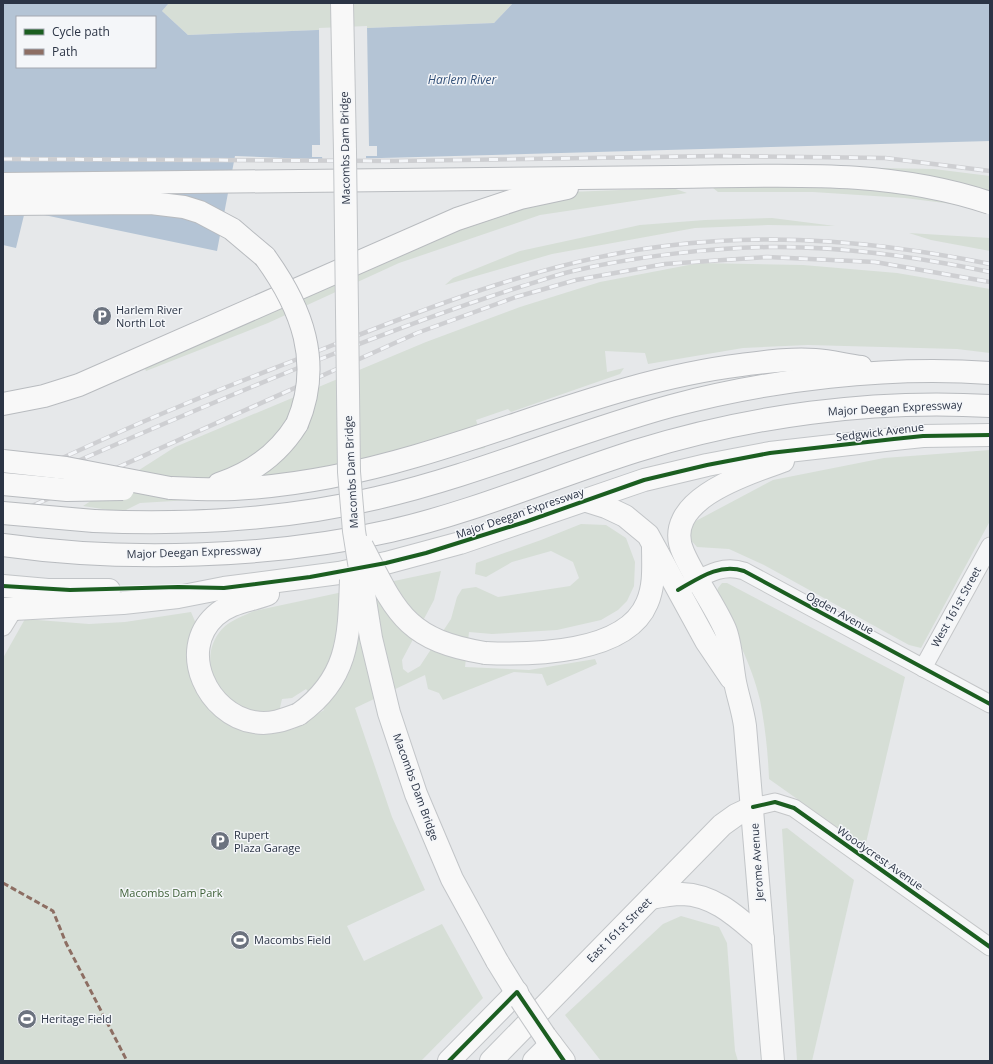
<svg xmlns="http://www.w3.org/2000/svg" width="993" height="1064" viewBox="0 0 993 1064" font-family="'Open Sans',sans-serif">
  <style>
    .green { fill: #d6ded6 }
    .water { fill: #b4c4d5; fill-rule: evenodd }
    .pier { fill: #e6e8ea }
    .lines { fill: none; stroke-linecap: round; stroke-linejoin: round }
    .minor-casing { stroke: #c4c6c8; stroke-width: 19 }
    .major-casing { stroke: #c2c5c8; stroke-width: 24 }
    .highway-casing { stroke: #b8bbbf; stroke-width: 24 }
    .minor { stroke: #f5f6f7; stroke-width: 17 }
    .major { stroke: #f8f8f8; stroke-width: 22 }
    .highway { stroke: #f8f8f8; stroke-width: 22 }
    .rail-casing { stroke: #cecfd2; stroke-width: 4.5 }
    .rail { stroke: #f4f6f9; stroke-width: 3; stroke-dasharray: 9; stroke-linecap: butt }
    .major-bridge-casing { stroke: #c2c5c8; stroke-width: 24; stroke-linecap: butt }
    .highway-bridge-casing { stroke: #b8bbbf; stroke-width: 24; stroke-linecap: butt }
    .major-bridge { stroke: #f8f8f8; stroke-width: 22 }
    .highway-bridge { stroke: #f8f8f8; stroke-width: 22 }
    .quiet { stroke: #8d6e63; stroke-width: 3; stroke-dasharray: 6 3; stroke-linecap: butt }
    .cycleway-casing { stroke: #f4f6f9; stroke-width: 6 }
    .cycleway { stroke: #1b5e20; stroke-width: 4 }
    .labels { text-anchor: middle; stroke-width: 3; stroke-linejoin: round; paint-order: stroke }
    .street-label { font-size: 11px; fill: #2b3445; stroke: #f4f6f9 }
    .poi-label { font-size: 11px; fill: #2b3445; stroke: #f4f6f9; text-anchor: start }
    .park-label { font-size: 11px; fill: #3f6138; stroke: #f4f6f9 }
    .water-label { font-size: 12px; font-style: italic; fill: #34527a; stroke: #f4f6f9 }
  </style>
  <rect width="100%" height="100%" fill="#e6e8ea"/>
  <!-- green -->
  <g class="green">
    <path d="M 169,3 L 513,3 L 494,23 L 188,35 L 162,11 Z"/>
    <path d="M 825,167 L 934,169 L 990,176 L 990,199 L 960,205 L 905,198 L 813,192 L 718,192 L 707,183 Z"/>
    <path d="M 673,188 L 687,193 L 540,215 L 399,263 L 268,323 L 146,371 L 144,367 L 458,227 L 569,192 Z"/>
    <path d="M 772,218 L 835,226 L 768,225 L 695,228 L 552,254 L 445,285 L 453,278 L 520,251 L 640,225 L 705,220 Z"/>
    <path d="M 909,233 L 990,238 L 990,251 L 931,240 Z"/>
    <path d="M 699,263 L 803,265 L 897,273 L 990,289 L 990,353 L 957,349 L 808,345 L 743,348 L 648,364 L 645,353 L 605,351 L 607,372 L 624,368 L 620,374 L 511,412 L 508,409 L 476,420 L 485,448 L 207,499 L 140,503 L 122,512 L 83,506 L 175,447 L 426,342 L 520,307 L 600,282 Z"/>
    <path d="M 990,450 L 990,521 L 921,648 L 909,645 L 764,565 L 729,549 L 697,547 L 689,538 L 692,523 L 773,480 L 884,458 Z"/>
    <path d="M 581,524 L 606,525 L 626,538 L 635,562 L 634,586 L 627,601 L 618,610 L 601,620 L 557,630 L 492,634 L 469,632 L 465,667 L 529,670 L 595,659 L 597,664 L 547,686 L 542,674 L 514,672 L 443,700 L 439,693 L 428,689 L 425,675 L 355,708 L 392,817 L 425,890 L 347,926 L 364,961 L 442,924 L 483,998 L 421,1061 L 3,1061 L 3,658 L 25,619 L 89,624 L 125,622 L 191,612 L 197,626 L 194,685 L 205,705 L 232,727 L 264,734 L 294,729 L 324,710 L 306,689 L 292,698 L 282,699 L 279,712 C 265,712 249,713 237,706 C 211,690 200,653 222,629 C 231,620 243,616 254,611 L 441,571 L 434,600 L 402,660 L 403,669 L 408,673 L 420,666 L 451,619 L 457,597 L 462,589 L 476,587 L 498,597 L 570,586 L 579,578 L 573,562 L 551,551 L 512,562 L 486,577 L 475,574 L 476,563 L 541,540 Z"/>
    <path d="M 722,583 L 727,583 L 905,677 L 865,847 L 769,779 C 768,752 765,726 760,700 C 752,665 732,627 716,595 L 718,588 Z"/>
    <path d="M 787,828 L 854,880 L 812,1061 L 797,1061 L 782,829 Z"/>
    <path d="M 681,916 L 719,927 L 727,943 L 735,1051 L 738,1061 L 601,1061 L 565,1015 L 663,924 Z"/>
  </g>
  <!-- water -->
  <path class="water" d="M 3,3 L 169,3 L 162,11 L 188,35 L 494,23 L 513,3 L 990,3 L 990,141 L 381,158 L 309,159 L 235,156 L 217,251 L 25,211 L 16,248 L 3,245 ZM 17,17 L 155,17 L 155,67 L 17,67 Z"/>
  <!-- pier -->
  <path class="pier" d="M 367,26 L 369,146 L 377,146 L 377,156 L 366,156 L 366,160 L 323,161 L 322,157 L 312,157 L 312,145 L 320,145 L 319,28 Z"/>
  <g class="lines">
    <defs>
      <g id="minor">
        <path d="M 687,585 C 706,575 722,564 744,571 L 990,704"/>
        <path d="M 3,627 L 14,609"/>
        <path d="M 923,668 L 990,546"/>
        <path d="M 753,807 L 775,802 L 794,808 L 990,947"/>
      </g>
      <g id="major">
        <path d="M 342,3 L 345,152"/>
        <path d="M 587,501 L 606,507 L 625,516 L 648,535 L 706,641 L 731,678"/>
        <path d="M 3,586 L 48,590 L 109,590"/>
        <path d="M 268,594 C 250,601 230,602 215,616 C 177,651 208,715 254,722 C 270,725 284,720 299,714"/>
        <path d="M 14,609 L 123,603 L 178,597 L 224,588 L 339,573 L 386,563 L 460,543 L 644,480 L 707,465 L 770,453 L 894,439 L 923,436 L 990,435"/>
        <path d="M 485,653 C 531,655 626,654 647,603 C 655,585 653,565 653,546"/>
        <path d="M 651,898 C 661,896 672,894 682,894 C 716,895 739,919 763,939"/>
        <path d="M 497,961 L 521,1000"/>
        <path d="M 545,1036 L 564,1061"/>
        <path d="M 449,1061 L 517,992"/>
        <path d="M 491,1061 L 722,825 L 736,815 L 753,807"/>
        <path d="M 534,1061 L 551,1044"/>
        <path d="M 773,1061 L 745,726 C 743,711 738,697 735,682 C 732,666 731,643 725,629 C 713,602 694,578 683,552 C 660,500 749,473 783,461"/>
      </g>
      <g id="highway">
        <path d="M 3,184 L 673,177"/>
        <path d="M 3,204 L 151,203 L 184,207 L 200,212 L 232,229 L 265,257"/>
        <path d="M 3,404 L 44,396 L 79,385 L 457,219 L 520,198 L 567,188"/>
        <path d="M 219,484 C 252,473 279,453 297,424"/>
        <path d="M 170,488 C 192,489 213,490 234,489 C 295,486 358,473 416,456 C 524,425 628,379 741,365 C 765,362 791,358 815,360 C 830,361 846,365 861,367"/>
        <path d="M 94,521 C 189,525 285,520 377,498 C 477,475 572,433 671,406 C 772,379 886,366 990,373"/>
        <path d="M 3,545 C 124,562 271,558 390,531 C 474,512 554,477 636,451 C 749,416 871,399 990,406"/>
        <path d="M 3,609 L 14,609"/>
      </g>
    </defs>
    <!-- minor casing -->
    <use href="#minor" class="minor-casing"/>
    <!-- major casing -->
    <use href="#major" class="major-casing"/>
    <!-- highway casing -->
    <use href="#highway" class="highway-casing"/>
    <!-- minor -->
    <use href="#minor" class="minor"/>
    <!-- major -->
    <use href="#major" class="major"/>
    <!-- highway -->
    <use href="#highway" class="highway"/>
    <defs>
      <g id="rail">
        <path d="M 3,159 L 394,161 L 716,156 L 885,158 L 990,171"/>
        <path d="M 3,485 C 61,459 119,431 178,407 C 229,385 281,366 333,345 C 440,303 550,260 665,246 C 776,232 881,242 990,264"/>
        <path d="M 3,494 C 109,447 215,401 323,358 C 389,332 455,307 523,286 C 540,281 556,275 573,271 C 633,257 707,248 769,247 C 843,246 918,257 990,272"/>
        <path d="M 3,519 L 417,333 L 516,297 L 576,280 L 665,264 L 767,257 L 875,262 L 990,282"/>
      </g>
    </defs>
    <!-- rail casing -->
    <use href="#rail" class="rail-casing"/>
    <!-- rail -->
    <use href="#rail" class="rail"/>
    <defs>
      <g id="major-bridge">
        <path d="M 345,152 L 349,472 L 354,531 L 371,638 L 389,713 L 416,794 L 452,879 L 497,961"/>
        <path d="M 362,546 C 396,612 405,640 485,653"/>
        <path d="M 299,714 C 349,678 349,637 351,580"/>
        <path d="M 521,1000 L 545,1036"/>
      </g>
      <g id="highway-bridge">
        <path d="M 673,177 C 782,176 886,168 990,203"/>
        <path d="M 265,257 C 302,308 323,363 297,424"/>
        <path d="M 3,461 L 66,468 L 170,488"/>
        <path d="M 3,484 L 67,490 L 123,489"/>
        <path d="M 3,513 L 94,521"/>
      </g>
    </defs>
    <!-- major-bridge casing -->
    <use href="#major-bridge" class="major-bridge-casing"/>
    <!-- highway-bridge casing -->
    <use href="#highway-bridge" class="highway-bridge-casing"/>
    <!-- major-bridge -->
    <use href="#major-bridge" class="major-bridge"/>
    <!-- highway-bridge -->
    <use href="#highway-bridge" class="highway-bridge"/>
    <!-- quiet -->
    <path class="quiet" d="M 3,883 L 53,911 L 66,943 L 127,1061"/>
    <defs>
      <g id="cycleway">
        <path d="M 3,586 L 70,590 L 178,587 L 224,588 L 310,577 L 386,563 L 426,553 L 525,522 L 644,480 L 707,465 L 770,453 L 894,439 L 923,436 L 990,435"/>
        <path d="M 678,590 C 699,578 719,563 744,571 L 990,704"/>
        <path d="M 753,807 L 775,802 L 794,808 L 990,947"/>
        <path d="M 449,1061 L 517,992 L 564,1061"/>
      </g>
    </defs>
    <!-- cycleway casing -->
    <use href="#cycleway" class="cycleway-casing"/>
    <!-- cycleway -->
    <use href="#cycleway" class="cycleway"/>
  </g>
  <!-- icons -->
  <defs>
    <symbol id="parking-disc" viewBox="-11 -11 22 22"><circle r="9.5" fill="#6c737f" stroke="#f4f6f9"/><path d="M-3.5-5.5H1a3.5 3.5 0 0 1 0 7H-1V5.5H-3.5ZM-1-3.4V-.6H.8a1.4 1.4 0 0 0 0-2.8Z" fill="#fff"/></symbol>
    <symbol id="stadium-disc" viewBox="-11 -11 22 22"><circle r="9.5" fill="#6c737f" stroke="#f4f6f9"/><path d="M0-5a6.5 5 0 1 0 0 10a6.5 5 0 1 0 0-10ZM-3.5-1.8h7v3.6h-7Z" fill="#fff"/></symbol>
  </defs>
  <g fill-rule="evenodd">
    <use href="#parking-disc" x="91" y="305" width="22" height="22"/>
    <use href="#parking-disc" x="209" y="830" width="22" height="22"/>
    <use href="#stadium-disc" x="229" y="929" width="22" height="22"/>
    <use href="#stadium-disc" x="16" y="1008" width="22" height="22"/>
  </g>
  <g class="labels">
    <!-- street labels -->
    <g class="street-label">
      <text transform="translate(345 148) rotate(-91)" y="4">Macombs Dam Bridge</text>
      <text transform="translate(895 408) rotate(-3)" y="4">Major Deegan Expressway</text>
      <text transform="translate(880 432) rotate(-7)" y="4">Sedgwick Avenue</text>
      <text transform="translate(351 472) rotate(-93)" y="4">Macombs Dam Bridge</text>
      <text transform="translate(520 513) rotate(-19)" y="4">Major Deegan Expressway</text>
      <text transform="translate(194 552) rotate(-2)" y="4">Major Deegan Expressway</text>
      <text transform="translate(956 607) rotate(-61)" y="4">West 161st Street</text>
      <text transform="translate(840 613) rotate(29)" y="4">Ogden Avenue</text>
      <text transform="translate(416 787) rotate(70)" y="4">Macombs Dam Bridge</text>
      <text transform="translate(880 858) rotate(35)" y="4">Woodycrest Avenue</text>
      <text transform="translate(757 862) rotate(-94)" y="4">Jerome Avenue</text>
      <text transform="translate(619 930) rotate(-45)" y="4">East 161st Street</text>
    </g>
    <!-- poi labels -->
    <g class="poi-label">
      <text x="116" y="314">Harlem River<tspan x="116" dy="13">North Lot</tspan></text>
      <text x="234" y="839">Rupert<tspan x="234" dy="13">Plaza Garage</tspan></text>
      <text x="254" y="944">Macombs Field</text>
      <text x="41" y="1023">Heritage Field</text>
    </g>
    <!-- park labels -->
    <g class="park-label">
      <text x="171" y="897">Macombs Dam Park</text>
    </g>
    <!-- water labels -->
    <g class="water-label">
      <text x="462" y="84">Harlem River</text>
    </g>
  </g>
  <!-- border -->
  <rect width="993" height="1064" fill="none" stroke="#2b3445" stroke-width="8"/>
  <!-- legend -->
  <rect x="16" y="16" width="140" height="52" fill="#f4f6f9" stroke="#a4a8b1"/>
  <rect x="24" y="29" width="20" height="6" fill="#1b5e20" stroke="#a4a8b1"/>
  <text x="52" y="36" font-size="12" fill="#2b3445">Cycle path</text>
  <rect x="24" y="49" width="20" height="6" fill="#8d6e63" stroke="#a4a8b1"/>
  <text x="52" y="56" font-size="12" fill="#2b3445">Path</text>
</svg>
